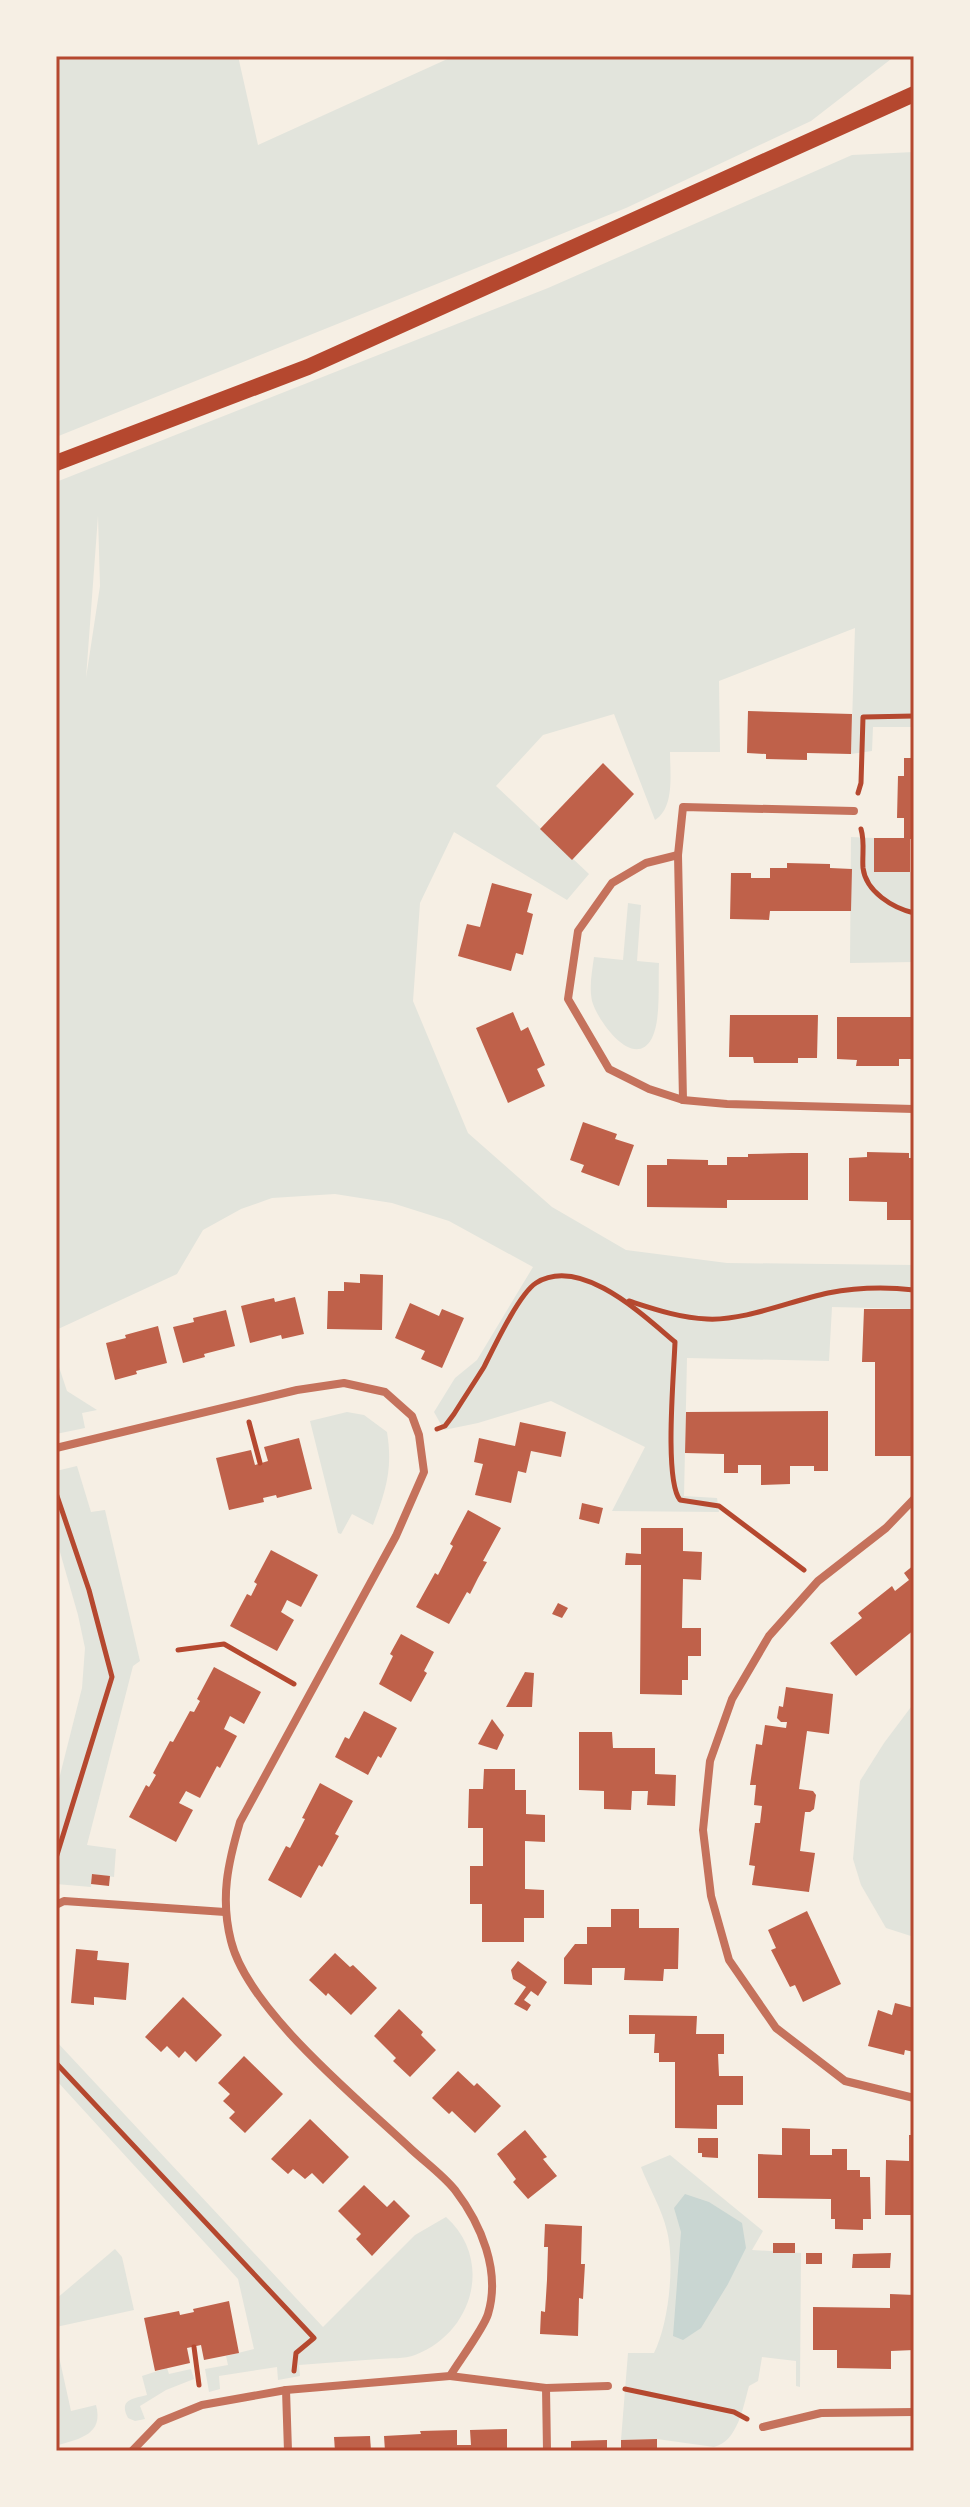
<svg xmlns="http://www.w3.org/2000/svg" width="970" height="2507" viewBox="0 0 970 2507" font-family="'Public Sans',sans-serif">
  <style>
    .green { fill: #e2e4dc; fill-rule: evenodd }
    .water { fill: #c9d6d2 }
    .building { fill: #bf614a }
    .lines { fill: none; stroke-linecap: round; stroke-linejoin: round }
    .path { stroke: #b5482f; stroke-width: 5 }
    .minor { stroke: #c5725c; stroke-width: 8 }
    .secondary { stroke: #b5482f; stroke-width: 16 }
    .neatline { fill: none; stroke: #b5482f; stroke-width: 3 }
  </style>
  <rect width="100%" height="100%" fill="#f6efe4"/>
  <!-- green -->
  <g class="green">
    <path d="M 56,56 L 238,56 L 258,145 L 454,56 L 895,56 L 811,121 L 626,208 L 56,437 Z"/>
    <path d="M 914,152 L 914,727 L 873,727 L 872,751 L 851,754 L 855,628 L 719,681 L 720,752 L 670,752 C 670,772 675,808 655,820 L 614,714 L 543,735 L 496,786 L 589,874 L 567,900 L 454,832 L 420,903 L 413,1001 L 468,1133 L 552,1207 L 626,1250 L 727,1263 L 914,1265 L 914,1309 L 832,1307 L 829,1361 L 687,1358 L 684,1496 L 717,1498 L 719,1512 L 612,1511 L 645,1447 L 551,1401 L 478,1423 L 444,1430 L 434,1412 L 455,1378 L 477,1360 L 533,1267 L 449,1221 L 392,1203 L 335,1194 L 272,1198 L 241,1209 L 203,1230 L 177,1274 L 56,1330 L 56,482 L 548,288 L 852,155 ZM 98,516 L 100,586 L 86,678 Z"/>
    <path d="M 851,837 L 874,838 L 874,872 L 914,872 L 914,962 L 850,963 Z"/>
    <path d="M 628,903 L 641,905 L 637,961 L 659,963 C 658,984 661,1020 652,1038 C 634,1072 597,1020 592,1001 C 589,986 592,972 594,957 L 623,960 Z"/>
    <path d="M 56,1358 L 67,1391 L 97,1410 L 82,1413 L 85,1428 L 56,1434 Z"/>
    <path d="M 347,1412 L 364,1415 L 387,1432 C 393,1469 386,1490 373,1525 L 352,1514 L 341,1534 L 338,1533 L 310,1421 Z"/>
    <path d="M 77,1466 L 91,1512 L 105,1510 L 140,1661 L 133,1666 L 87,1845 L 116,1849 L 114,1877 L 92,1874 L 91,1887 L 56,1884 L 56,1791 L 82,1688 L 85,1648 L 78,1615 L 56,1538 L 56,1471 Z"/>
    <path d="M 914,1703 L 914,1937 L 886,1928 L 861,1885 L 853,1859 L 860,1781 L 884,1743 Z"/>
    <path d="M 56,2041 L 323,2327 L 415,2235 L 446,2217 C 494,2260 473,2333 415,2355 C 405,2359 390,2358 379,2359 C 352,2361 325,2363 299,2365 L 300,2376 L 278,2380 L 277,2367 L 219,2376 L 220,2389 L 209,2392 L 205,2369 L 228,2365 L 226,2356 L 254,2349 L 238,2279 L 56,2080 Z"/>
    <path d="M 670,2155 L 763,2231 L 752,2250 L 801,2253 L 800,2387 L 796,2386 L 796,2361 L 762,2357 L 758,2381 L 749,2386 C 743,2407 738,2441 714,2447 L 657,2439 L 621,2440 L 628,2353 L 654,2353 C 669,2323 675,2263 667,2231 C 662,2209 649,2188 641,2167 Z"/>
    <path d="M 115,2249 L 122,2257 L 134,2310 L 56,2327 L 56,2299 Z"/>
    <path d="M 56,2343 L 71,2411 L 96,2405 C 104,2434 80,2439 58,2445 L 56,2437 Z"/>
    <path d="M 167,2368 L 169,2374 L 191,2369 L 194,2379 L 166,2390 L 140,2406 L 145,2419 L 135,2421 L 128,2418 C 119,2400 131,2399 147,2395 L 142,2376 Z"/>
  </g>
  <!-- water -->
  <path class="water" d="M 685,2194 L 709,2202 L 742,2223 L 746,2248 L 728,2284 L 701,2328 L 683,2340 L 673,2336 L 681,2232 L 674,2208 Z"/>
  <!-- building -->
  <g class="building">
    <path d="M 748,711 L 852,714 L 851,754 L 807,753 L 807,760 L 766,759 L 766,754 L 747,753 Z"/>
    <path d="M 904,758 L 914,758 L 914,839 L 910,839 L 910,872 L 874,872 L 874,838 L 904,838 L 904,818 L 897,818 L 898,776 L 904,776 Z"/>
    <path d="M 603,763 L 634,794 L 572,860 L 540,829 Z"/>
    <path d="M 787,863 L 830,864 L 830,868 L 852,869 L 851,911 L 770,911 L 769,920 L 730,919 L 731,873 L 751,873 L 751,878 L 770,878 L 770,868 L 787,868 Z"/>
    <path d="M 492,883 L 532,894 L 527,912 L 533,914 L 523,955 L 516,953 L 511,971 L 458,956 L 467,924 L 480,927 Z"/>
    <path d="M 513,1012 L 521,1031 L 528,1027 L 545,1065 L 537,1069 L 545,1086 L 508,1103 L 476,1028 Z"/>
    <path d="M 730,1015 L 818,1015 L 817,1058 L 798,1058 L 798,1063 L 754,1063 L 753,1057 L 729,1057 Z"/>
    <path d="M 837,1017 L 914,1017 L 914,1059 L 899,1059 L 899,1066 L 856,1066 L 857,1060 L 837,1059 Z"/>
    <path d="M 583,1122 L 617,1134 L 615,1139 L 634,1145 L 619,1186 L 581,1172 L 584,1165 L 570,1160 Z"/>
    <path d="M 867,1152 L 909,1153 L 909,1158 L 914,1158 L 914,1220 L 887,1220 L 887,1202 L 849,1201 L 849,1158 L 867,1157 Z"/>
    <path d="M 792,1153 L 808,1153 L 808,1200 L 727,1200 L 727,1208 L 647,1207 L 647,1165 L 667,1165 L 667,1159 L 708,1160 L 708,1165 L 727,1165 L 727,1157 L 748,1157 L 748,1154 Z"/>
    <path d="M 360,1274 L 383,1275 L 382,1330 L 327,1329 L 328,1291 L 344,1291 L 344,1282 L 360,1283 Z"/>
    <path d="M 295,1297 L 304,1334 L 282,1339 L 281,1335 L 250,1343 L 241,1306 L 274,1298 L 275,1302 Z"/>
    <path d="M 410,1303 L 439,1316 L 442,1309 L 464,1318 L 442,1368 L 421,1359 L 425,1351 L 395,1338 Z"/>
    <path d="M 864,1309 L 914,1309 L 914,1456 L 875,1456 L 875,1362 L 862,1362 Z"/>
    <path d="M 226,1310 L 235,1346 L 204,1354 L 205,1357 L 183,1363 L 173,1327 L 194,1322 L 193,1318 Z"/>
    <path d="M 158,1326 L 167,1363 L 136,1371 L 137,1374 L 115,1380 L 106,1343 L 126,1338 L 125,1335 Z"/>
    <path d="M 828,1411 L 828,1471 L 814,1471 L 814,1466 L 790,1466 L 790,1484 L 761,1485 L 761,1465 L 738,1465 L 738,1473 L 724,1473 L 724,1454 L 685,1453 L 686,1412 Z"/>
    <path d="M 520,1422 L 566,1432 L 561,1457 L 531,1451 L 526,1473 L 518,1471 L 511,1503 L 475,1495 L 483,1464 L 474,1462 L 479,1438 L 515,1446 Z"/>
    <path d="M 299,1438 L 312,1489 L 277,1498 L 276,1495 L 263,1498 L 264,1502 L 229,1510 L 216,1458 L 251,1450 L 255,1465 L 268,1461 L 264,1447 Z"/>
    <path d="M 582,1503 L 603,1508 L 599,1524 L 579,1519 Z"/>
    <path d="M 468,1510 L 501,1528 L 483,1561 L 487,1562 L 478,1578 L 470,1594 L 467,1592 L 449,1624 L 416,1607 L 435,1573 L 438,1575 L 453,1546 L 450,1544 Z"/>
    <path d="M 641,1528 L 683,1528 L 683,1551 L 702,1552 L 701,1580 L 683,1579 L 682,1628 L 701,1628 L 701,1656 L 688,1656 L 688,1680 L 682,1680 L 682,1695 L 640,1694 L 641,1565 L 625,1565 L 626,1553 L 641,1554 Z"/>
    <path d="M 271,1550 L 318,1575 L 301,1607 L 287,1600 L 281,1612 L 294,1620 L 277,1651 L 230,1626 L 247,1594 L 251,1596 L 257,1584 L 254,1582 Z"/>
    <path d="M 914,1565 L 914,1630 L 856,1676 L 830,1643 L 862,1618 L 858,1613 L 892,1586 L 895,1591 L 909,1580 L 904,1573 Z"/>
    <path d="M 558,1603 L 568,1608 L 562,1618 L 552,1614 Z"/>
    <path d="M 401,1634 L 434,1652 L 424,1671 L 427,1673 L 411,1702 L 379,1684 L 393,1656 L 390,1654 Z"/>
    <path d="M 214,1667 L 261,1692 L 244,1724 L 230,1716 L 224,1729 L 237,1736 L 220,1768 L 217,1766 L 200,1798 L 186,1791 L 179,1803 L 193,1810 L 176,1842 L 129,1817 L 146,1785 L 149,1787 L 156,1775 L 153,1773 L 170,1741 L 173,1742 L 190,1711 L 194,1712 L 200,1701 L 197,1699 Z"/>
    <path d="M 525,1672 L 534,1673 L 532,1707 L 506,1707 Z"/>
    <path d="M 786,1687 L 833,1694 L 829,1734 L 807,1731 L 799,1789 L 813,1791 L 816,1795 L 814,1809 L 810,1812 L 805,1812 L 800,1851 L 815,1853 L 809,1892 L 752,1885 L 755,1866 L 749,1865 L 755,1823 L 760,1823 L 762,1806 L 754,1805 L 756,1785 L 750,1785 L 756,1744 L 762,1745 L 765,1725 L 786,1728 L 787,1722 L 781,1722 L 777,1718 L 779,1706 L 783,1707 Z"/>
    <path d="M 364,1711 L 397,1728 L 381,1758 L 378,1756 L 368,1775 L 335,1757 L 345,1737 L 349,1739 Z"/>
    <path d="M 492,1719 L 504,1735 L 497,1750 L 478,1744 Z"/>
    <path d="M 579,1732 L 612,1732 L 613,1748 L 655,1748 L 655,1774 L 676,1775 L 675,1806 L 647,1805 L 648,1791 L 632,1791 L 631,1810 L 604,1809 L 604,1791 L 579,1790 Z"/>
    <path d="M 484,1769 L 515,1769 L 515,1790 L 526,1790 L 526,1814 L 545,1815 L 545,1842 L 525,1841 L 525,1889 L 544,1890 L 544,1918 L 524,1918 L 524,1942 L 482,1942 L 482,1904 L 470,1904 L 470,1866 L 483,1866 L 483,1828 L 468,1828 L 469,1789 L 483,1789 Z"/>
    <path d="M 320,1783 L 353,1801 L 335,1834 L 339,1836 L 322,1867 L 319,1865 L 301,1898 L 268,1880 L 286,1846 L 290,1848 L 305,1819 L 302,1818 Z"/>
    <path d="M 92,1874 L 110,1876 L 109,1886 L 91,1884 Z"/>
    <path d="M 611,1909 L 639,1909 L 639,1928 L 679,1928 L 678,1969 L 664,1969 L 663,1981 L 624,1980 L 625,1968 L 592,1968 L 592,1985 L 564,1984 L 564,1958 L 575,1944 L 587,1944 L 587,1927 L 611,1927 Z"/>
    <path d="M 807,1911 L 841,1984 L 803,2002 L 795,1985 L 790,1987 L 771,1950 L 776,1948 L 768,1930 Z"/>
    <path d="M 76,1949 L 98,1951 L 97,1960 L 129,1963 L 126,2000 L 94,1997 L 94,2005 L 71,2003 Z"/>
    <path d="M 335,1953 L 350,1967 L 353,1965 L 377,1988 L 351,2015 L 328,1993 L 326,1996 L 309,1980 Z"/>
    <path d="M 518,1961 L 547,1982 L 538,1996 L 531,1991 L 524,2000 L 531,2005 L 527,2011 L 514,2004 L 526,1987 L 513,1979 L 511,1970 Z"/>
    <path d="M 183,1997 L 222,2035 L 196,2062 L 185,2051 L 179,2058 L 167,2046 L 161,2052 L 145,2037 Z"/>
    <path d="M 895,2003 L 914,2008 L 914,2052 L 905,2050 L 904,2055 L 868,2046 L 878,2010 L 892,2015 Z"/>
    <path d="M 399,2009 L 423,2032 L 421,2035 L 436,2050 L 410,2077 L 393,2061 L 396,2058 L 374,2036 Z"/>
    <path d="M 629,2015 L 697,2016 L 696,2034 L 724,2034 L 724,2054 L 718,2054 L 719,2076 L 743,2076 L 743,2105 L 717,2105 L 717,2129 L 675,2128 L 675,2062 L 659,2062 L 659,2053 L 654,2053 L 655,2034 L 629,2034 Z"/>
    <path d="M 244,2056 L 283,2094 L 245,2133 L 229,2118 L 235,2112 L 223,2101 L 230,2094 L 218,2083 Z"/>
    <path d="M 458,2071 L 474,2086 L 477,2083 L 501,2106 L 475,2133 L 452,2111 L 449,2114 L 432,2098 Z"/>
    <path d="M 310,2119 L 349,2157 L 323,2184 L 312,2173 L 305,2179 L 293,2169 L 288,2174 L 271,2159 Z"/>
    <path d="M 782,2128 L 810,2129 L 810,2155 L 832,2155 L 832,2149 L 847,2149 L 847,2170 L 860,2170 L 860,2177 L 870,2177 L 871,2219 L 863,2219 L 863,2230 L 835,2229 L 835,2219 L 831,2219 L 831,2199 L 758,2198 L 758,2154 L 782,2155 Z"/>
    <path d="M 525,2130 L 547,2157 L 543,2159 L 557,2176 L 528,2199 L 513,2182 L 516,2179 L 497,2154 Z"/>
    <path d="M 909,2135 L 914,2135 L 914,2215 L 885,2215 L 886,2160 L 909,2161 Z"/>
    <path d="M 698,2138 L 718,2138 L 718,2158 L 702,2157 L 702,2153 L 698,2153 Z"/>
    <path d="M 364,2185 L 387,2207 L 394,2200 L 410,2216 L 372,2256 L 356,2239 L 361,2234 L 338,2211 Z"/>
    <path d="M 545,2224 L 582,2226 L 581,2264 L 585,2264 L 584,2281 L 583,2299 L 579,2298 L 578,2336 L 540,2334 L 541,2311 L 545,2312 L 547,2280 L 548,2247 L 544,2247 Z"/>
    <rect x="773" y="2243" width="22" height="10"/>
    <rect x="806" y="2253" width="16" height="11"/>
    <path d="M 891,2253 L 890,2268 L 852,2268 L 853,2254 Z"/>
    <path d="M 890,2294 L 914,2295 L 914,2350 L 891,2351 L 891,2369 L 837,2368 L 837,2350 L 813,2350 L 813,2307 L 890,2308 Z"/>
    <path d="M 229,2301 L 239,2353 L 204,2360 L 201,2345 L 187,2348 L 190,2363 L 155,2371 L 144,2318 L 179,2311 L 180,2315 L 194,2312 L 193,2309 Z"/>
    <path d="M 507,2429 L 507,2451 L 385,2451 L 384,2436 L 421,2434 L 420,2431 L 457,2430 L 457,2445 L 471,2445 L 470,2430 Z"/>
    <path d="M 370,2436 L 371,2451 L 335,2451 L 334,2437 Z"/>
    <path d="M 657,2439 L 657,2451 L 621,2451 L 621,2440 Z"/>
    <path d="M 607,2440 L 607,2451 L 571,2451 L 571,2441 Z"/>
  </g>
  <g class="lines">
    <!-- path -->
    <g class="path">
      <path d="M 858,793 L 861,783 L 863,717 L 914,716"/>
      <path d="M 861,829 C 865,842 862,855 863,868 C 866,892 893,908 914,913"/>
      <path d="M 629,1301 C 654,1309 680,1318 707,1319 C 745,1321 790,1301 828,1293 C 854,1288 887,1287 914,1290"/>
      <path d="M 249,1422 L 260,1463"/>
      <path d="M 437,1429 L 445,1426 L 454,1414 C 464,1398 474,1383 484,1367 C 494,1347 519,1294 536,1283 C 581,1255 644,1316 675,1342 C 674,1373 664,1480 680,1500 L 719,1506 L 804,1570"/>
      <path d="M 56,1493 L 89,1590 L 112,1677 L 56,1858"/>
      <path d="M 178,1650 L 224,1644 L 294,1684"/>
      <path d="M 56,2063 L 314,2338 L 296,2353 L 294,2371"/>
      <path d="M 194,2347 L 199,2385"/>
      <path d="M 625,2389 L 734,2412 L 747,2419"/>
    </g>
    <!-- minor -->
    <g class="minor">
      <path d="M 678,855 L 646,863 L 612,883 L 578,931 L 568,999 L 609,1069 L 649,1089 L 683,1100 L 727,1104 L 914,1109"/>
      <path d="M 683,1100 L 678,855 L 683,807 L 854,811"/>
      <path d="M 56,1448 L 297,1390 L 344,1383 L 385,1392 L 412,1416 L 419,1435 L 424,1472 L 396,1536 L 240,1822 C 228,1863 220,1898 231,1941 C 248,2010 358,2099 411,2149 C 425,2162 443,2175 455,2190 C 481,2224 501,2271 488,2314 C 484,2328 459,2361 450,2376 L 286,2390 L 202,2405 L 160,2422 L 132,2451"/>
      <path d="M 914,1499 L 886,1528 L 818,1581 L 769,1636 L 732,1699 L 710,1761 L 703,1830 L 711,1896 L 729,1960 L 776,2028 L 845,2081 L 914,2098"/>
      <path d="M 56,1905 L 64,1901 L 225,1912"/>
      <path d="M 450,2376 L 546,2388 L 608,2386"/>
      <path d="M 546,2388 L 547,2451"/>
      <path d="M 286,2390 L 288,2451"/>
      <path d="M 763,2427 L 821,2413 L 914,2412"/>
    </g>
    <!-- secondary -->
    <path class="secondary" d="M 56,463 L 308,367 L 914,94"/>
  </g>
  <!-- border -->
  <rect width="970" height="2507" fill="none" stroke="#f6efe4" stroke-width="116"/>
  <rect x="58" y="58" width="854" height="2391" class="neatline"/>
</svg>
